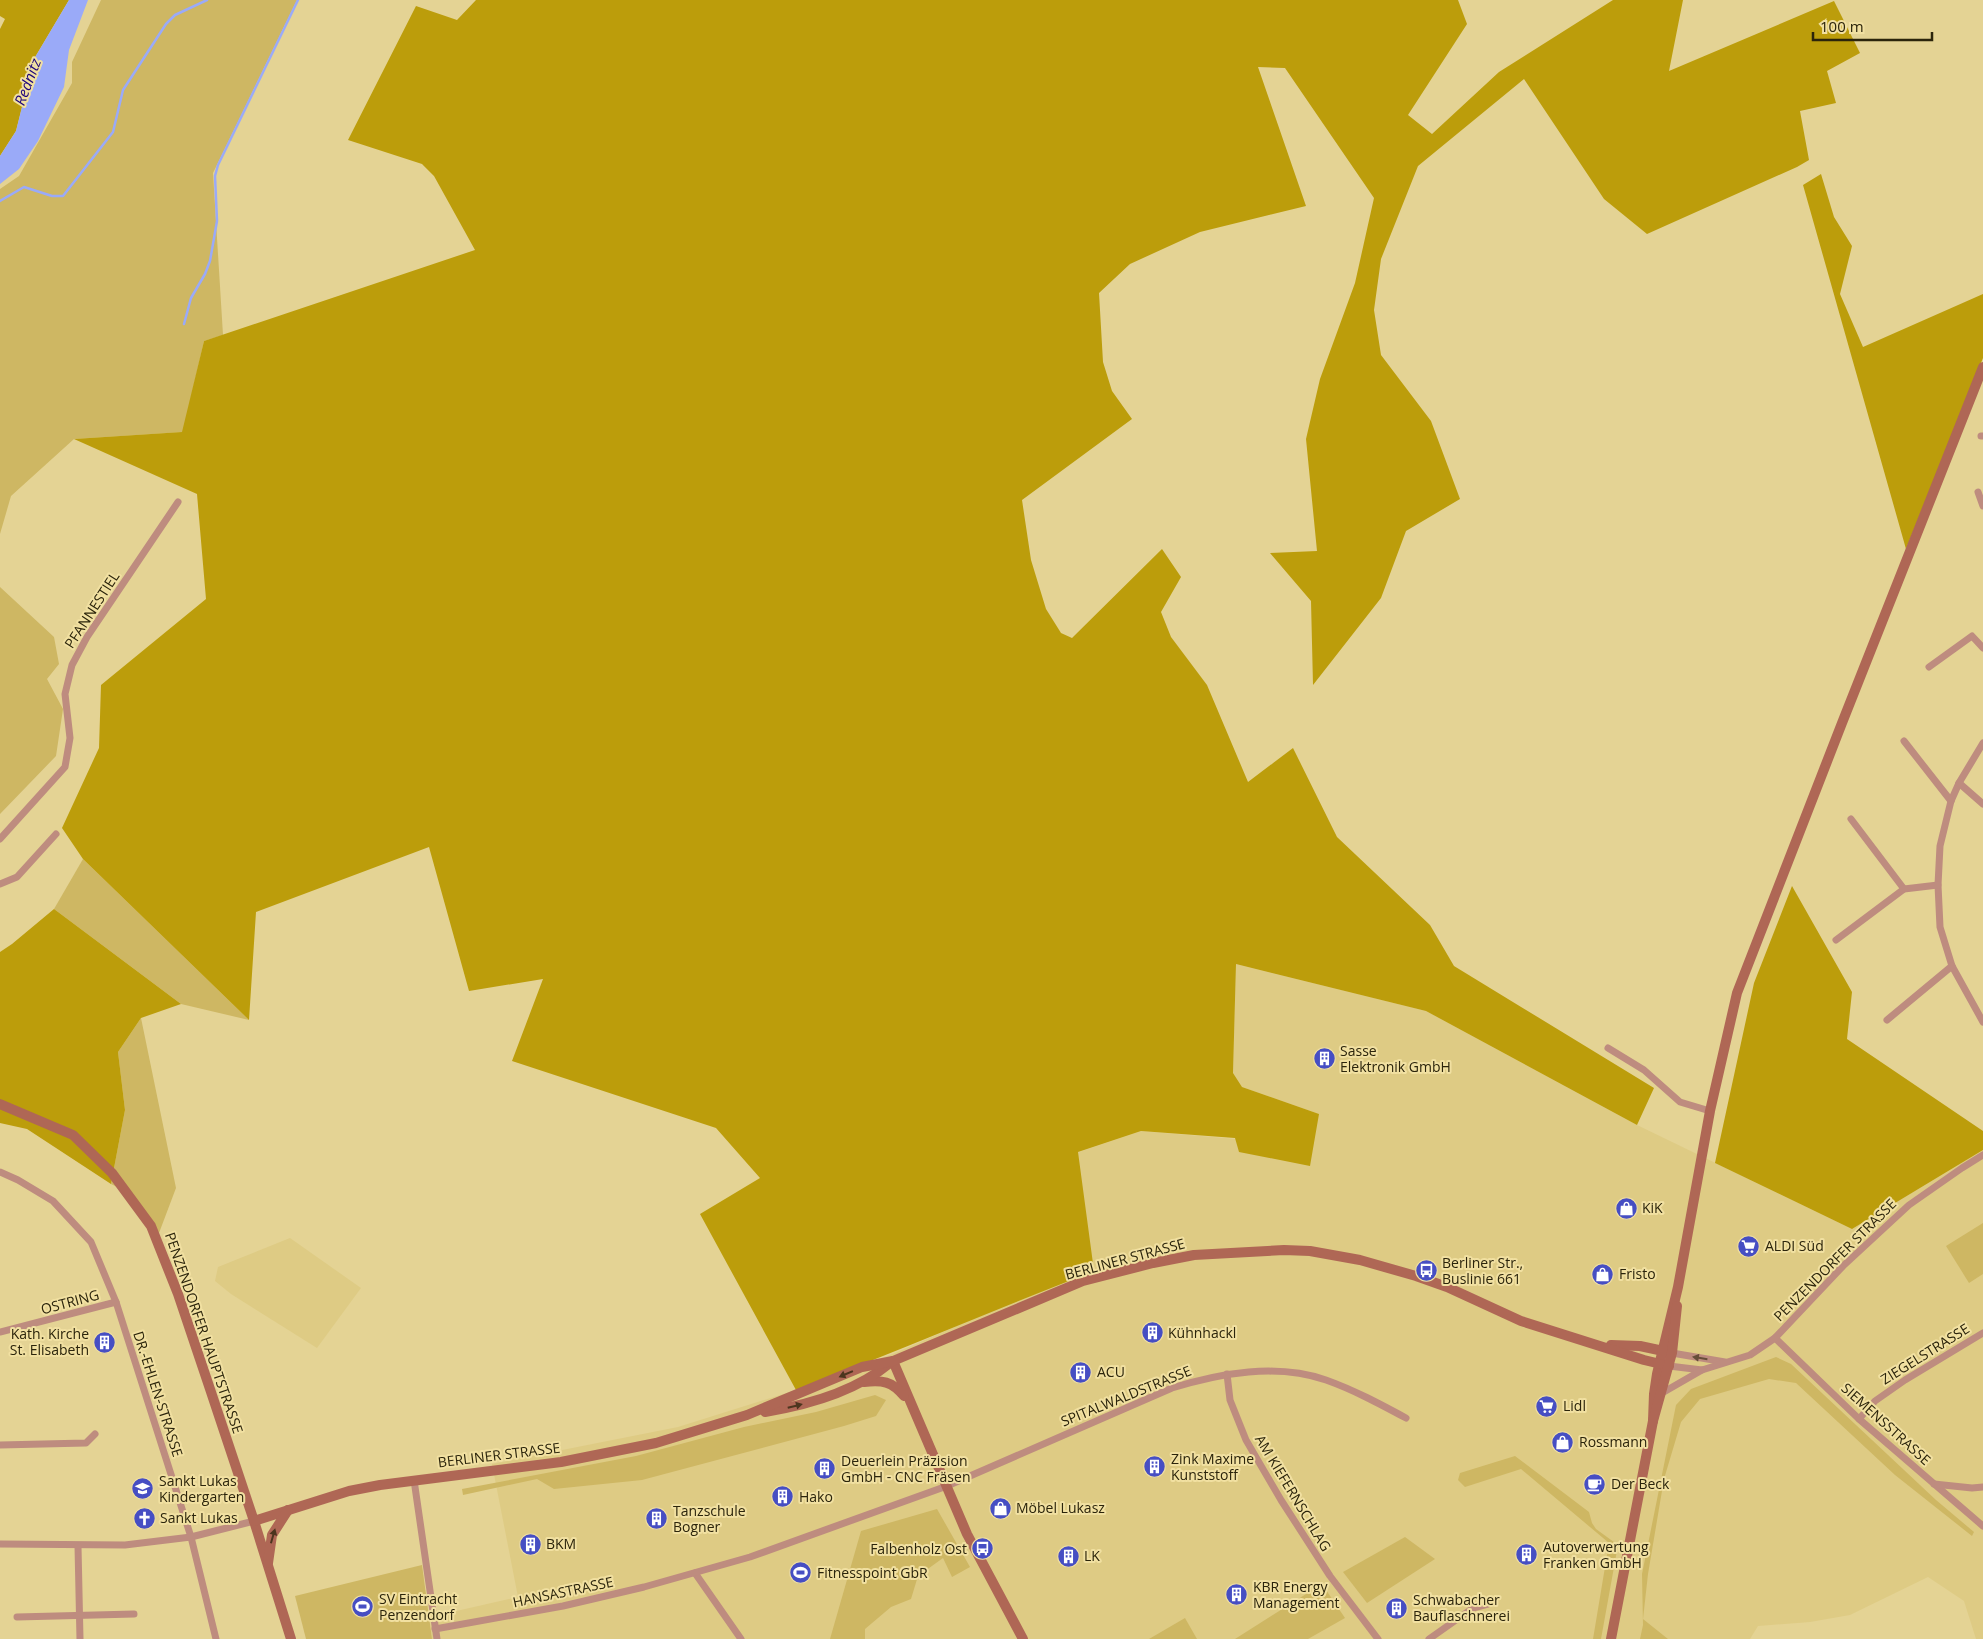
<svg xmlns="http://www.w3.org/2000/svg" width="1983" height="1639" viewBox="0 0 1983 1639" font-family="'Open Sans',sans-serif">
  <style>
    .built { fill: #decb84 }
    .green { fill: #ceb763 }
    .forest { fill: #bc9d0b }
    .water { fill: #9aaaf8 }
    .lines { fill: none; stroke-linecap: round; stroke-linejoin: round }
    .stream { stroke: #9aaaf8; stroke-width: 2.5 }
    .street { stroke: #be8c7f; stroke-width: 7 }
    .secondary { stroke: #af6755; stroke-width: 10 }
    .oneway { fill: #664e39 }
    .oneway2 { fill: #4c351e }
    .labels { text-anchor: middle; stroke-width: 4; stroke-linejoin: round; paint-order: stroke }
    .street-label { font-size: 14px; fill: #2b240b; stroke: #f1e0a1 }
    .poi-label { font-size: 14px; fill: #2b240b; stroke: #f1e0a1; text-anchor: start }
    .water-label { font-size: 15px; font-style: italic; fill: #1c047b; stroke: #f1e0a1 }
  </style>
  <rect width="100%" height="100%" fill="#e4d394"/>
  <!-- built -->
  <g class="built">
    <path d="M 1236,964 L 1426,1011 L 1637,1125 L 1852,1229 L 1983,1150 L 1983,1639 L 1976,1639 L 1964,1601 L 1928,1577 L 1850,1615 L 1810,1622 L 1758,1626 L 1750,1639 L 432,1639 L 430,1617 L 518,1597 L 492,1464 L 678,1427 L 796,1390 L 895,1353 L 975,1318 L 1073,1154 L 1141,1131 L 1236,1139 L 1319,1114 L 1242,1087 L 1233,1073 Z"/>
    <path d="M 290,1238 L 361,1288 L 317,1348 L 231,1294 L 215,1281 L 218,1267 Z"/>
  </g>
  <!-- green -->
  <g class="green">
    <path d="M 101,0 L 297,0 L 213,173 L 223,335 L 204,341 L 183,432 L 74,439 L 11,496 L 0,534 L 0,189 L 19,176 L 72,83 L 72,62 Z"/>
    <path d="M 0,587 L 54,637 L 59,664 L 47,679 L 63,709 L 56,756 L 0,814 Z"/>
    <path d="M 83,859 L 249,1020 L 181,1004 L 54,909 Z"/>
    <path d="M 141,1018 L 176,1188 L 159,1233 L 133,1195 L 111,1184 L 125,1110 L 118,1052 Z"/>
    <path d="M 1983,1223 L 1983,1274 L 1969,1283 L 1946,1246 Z"/>
    <path d="M 1776,1357 L 1791,1364 L 1936,1500 L 1974,1532 L 1972,1536 L 1895,1475 L 1796,1383 L 1769,1379 L 1700,1399 L 1681,1422 L 1664,1479 L 1648,1574 L 1643,1619 L 1668,1639 L 1640,1639 L 1643,1625 L 1642,1574 L 1676,1405 L 1691,1389 Z"/>
    <path d="M 875,1395 L 886,1400 L 876,1416 L 844,1426 L 642,1480 L 554,1489 L 537,1479 L 463,1495 L 462,1489 L 636,1456 L 744,1427 L 816,1412 Z"/>
    <path d="M 1515,1456 L 1589,1512 L 1592,1523 L 1596,1529 L 1618,1545 L 1601,1639 L 1593,1639 L 1609,1543 L 1521,1469 L 1465,1487 L 1458,1480 L 1460,1473 Z"/>
    <path d="M 937,1509 L 970,1567 L 952,1577 L 943,1558 L 918,1576 L 911,1599 L 891,1607 L 865,1629 L 865,1639 L 830,1639 L 861,1531 Z"/>
    <path d="M 1405,1537 L 1435,1559 L 1367,1603 L 1343,1572 Z"/>
    <path d="M 422,1565 L 432,1639 L 306,1639 L 295,1596 Z"/>
    <path d="M 1322,1584 L 1345,1618 L 1308,1639 L 1235,1639 Z"/>
    <path d="M 1185,1618 L 1197,1639 L 1149,1639 Z"/>
  </g>
  <!-- forest -->
  <g class="forest">
    <path d="M 0,0 L 69,0 L 34,59 L 16,131 L 0,156 L 0,29 L 5,19 L 0,16 Z"/>
    <path d="M 476,0 L 1458,0 L 1467,24 L 1408,115 L 1432,134 L 1499,72 L 1613,0 L 1683,0 L 1669,71 L 1834,1 L 1860,53 L 1827,71 L 1836,103 L 1800,111 L 1809,160 L 1797,167 L 1647,234 L 1604,199 L 1524,79 L 1418,166 L 1381,259 L 1374,310 L 1381,355 L 1431,421 L 1460,499 L 1406,531 L 1381,598 L 1313,685 L 1311,601 L 1270,553 L 1317,551 L 1306,439 L 1320,379 L 1355,283 L 1374,198 L 1285,68 L 1258,67 L 1306,206 L 1200,232 L 1130,264 L 1099,293 L 1103,362 L 1112,391 L 1132,419 L 1022,500 L 1031,560 L 1046,609 L 1061,633 L 1072,638 L 1162,549 L 1181,577 L 1161,612 L 1171,637 L 1207,685 L 1248,782 L 1293,748 L 1337,837 L 1430,925 L 1454,966 L 1654,1088 L 1637,1125 L 1426,1011 L 1236,964 L 1233,1073 L 1242,1087 L 1319,1114 L 1310,1166 L 1239,1152 L 1235,1138 L 1141,1131 L 1078,1152 L 1094,1271 C 994,1310 896,1352 796,1390 L 700,1214 L 760,1178 L 716,1128 L 512,1061 L 543,979 L 469,991 L 429,847 L 256,912 L 249,1020 L 83,859 L 62,828 L 99,748 L 101,685 L 206,599 L 197,494 L 74,439 L 182,432 L 204,341 L 475,250 L 434,176 L 422,164 L 348,140 L 416,6 L 457,20 Z"/>
    <path d="M 1821,174 L 1834,217 L 1852,246 L 1840,294 L 1863,347 L 1983,294 L 1983,358 L 1906,549 L 1803,185 Z"/>
    <path d="M 1792,886 L 1852,992 L 1847,1039 L 1983,1131 L 1983,1150 L 1852,1229 L 1715,1163 L 1754,983 Z"/>
    <path d="M 54,909 L 181,1004 L 141,1018 L 118,1052 L 125,1110 L 111,1184 L 27,1129 L 0,1123 L 0,952 L 12,944 Z"/>
  </g>
  <!-- water -->
  <path class="water" d="M 69,0 L 88,0 L 69,50 L 64,87 L 38,141 L 19,169 L 0,184 L 0,156 L 16,131 L 34,59 Z"/>
  <g class="lines">
    <!-- stream -->
    <g class="stream">
      <path d="M 0,201 L 24,187 L 52,196 L 63,196 L 113,132 L 123,90 L 166,24 L 175,15 L 207,0"/>
      <path d="M 184,324 L 191,298 L 205,274 L 210,261 L 217,221 L 215,176 L 218,165 L 298,0"/>
    </g>
    <!-- street -->
    <g class="street">
      <path d="M 1981,436 L 1983,436"/>
      <path d="M 1978,492 L 1983,506"/>
      <path d="M 1929,667 L 1972,636 L 1983,648"/>
      <path d="M 1904,741 L 1951,801"/>
      <path d="M 1983,743 L 1959,783 L 1951,801 L 1940,846 L 1938,885 L 1940,927 L 1952,966 L 1983,1022"/>
      <path d="M 1959,783 L 1983,804"/>
      <path d="M 1851,819 L 1904,889"/>
      <path d="M 0,839 L 65,767 L 70,738 L 65,694 L 72,665 L 87,637 L 178,502"/>
      <path d="M 0,884 L 17,877 L 56,834"/>
      <path d="M 1836,940 L 1904,889 L 1938,885"/>
      <path d="M 1887,1020 L 1952,966"/>
      <path d="M 1608,1048 L 1644,1070 L 1680,1102 L 1710,1111"/>
      <path d="M 0,1172 L 18,1180 L 53,1201 L 91,1242 L 116,1302 L 191,1537 L 216,1639"/>
      <path d="M 0,1332 L 116,1302"/>
      <path d="M 1775,1338 L 1859,1419 L 1983,1526"/>
      <path d="M 1672,1353 L 1725,1362"/>
      <path d="M 1669,1366 L 1702,1370 L 1750,1355 L 1775,1338 L 1843,1266 L 1909,1205 L 1962,1168 L 1983,1155"/>
      <path d="M 1227,1374 L 1230,1400 L 1246,1440 L 1281,1500 L 1330,1576 L 1378,1639"/>
      <path d="M 1662,1393 L 1702,1370"/>
      <path d="M 1859,1419 L 1875,1401 L 1905,1380 L 1983,1333"/>
      <path d="M 0,1445 L 86,1443 L 95,1434"/>
      <path d="M 414,1480 L 437,1639"/>
      <path d="M 1934,1484 L 1972,1488 L 1983,1487"/>
      <path d="M 0,1544 L 125,1545 L 191,1537 L 254,1521"/>
      <path d="M 78,1546 L 80,1639"/>
      <path d="M 695,1573 L 741,1639"/>
      <path d="M 17,1617 L 134,1614"/>
      <path d="M 435,1629 L 563,1606 L 644,1587 L 750,1557 L 947,1486 L 1172,1388 C 1221,1373 1276,1363 1326,1380 C 1354,1390 1380,1404 1406,1418"/>
      <path d="M 1429,1639 L 1473,1608 L 1488,1604"/>
    </g>
    <!-- secondary -->
    <g class="secondary">
      <path d="M 0,1104 L 73,1135 L 112,1173 L 151,1226 L 178,1294 L 211,1392 L 254,1521 L 291,1639"/>
      <path d="M 1611,1345 L 1640,1346 L 1668,1352"/>
      <path d="M 893,1361 L 967,1534 L 1023,1639"/>
      <path d="M 864,1382 C 882,1380 892,1381 904,1396"/>
      <path d="M 765,1412 C 808,1405 855,1392 890,1363"/>
      <path d="M 1653,1421 L 1654,1394 L 1657,1374 L 1678,1287 L 1710,1111 L 1737,993 L 1842,723 L 1983,367"/>
      <path d="M 254,1521 L 349,1491 L 380,1485 L 561,1462 L 656,1443 L 747,1415 L 862,1367 L 893,1361 L 1083,1281 L 1153,1263 L 1194,1255 L 1284,1250 L 1310,1251 L 1360,1260 L 1416,1276 L 1447,1287 L 1521,1321 L 1644,1360 L 1669,1366"/>
      <path d="M 268,1563 L 272,1535 L 288,1510"/>
      <path d="M 1611,1639 L 1653,1421 L 1672,1353 L 1677,1306"/>
    </g>
  </g>
  <!-- one-way arrows -->
  <defs><path id="oneway-solid" d="M-6-.8H1V-3.2L6.5 0L1 3.2V.8H-6Z" transform="scale(1.25)"/></defs>
  <use class="oneway" href="#oneway-solid" transform="translate(1700 1358) rotate(-171)"/>
  <g class="oneway2">
    <use href="#oneway-solid" transform="translate(846 1374) rotate(157)"/>
    <use href="#oneway-solid" transform="translate(795 1406) rotate(-14)"/>
    <use href="#oneway-solid" transform="translate(273 1536) rotate(-74)"/>
  </g>
  <!-- icons -->
  <defs>
    <symbol id="building-disc" viewBox="-11 -11 22 22"><circle r="9.5" fill="#464ec3" stroke="#f1e0a1"/><path d="M-4-6H4V6H1V3H-1V6H-4ZM-2.5-4.3h1.7v1.8h-1.7ZM.8-4.3h1.7v1.8H.8ZM-2.5-1h1.7V.8h-1.7ZM.8-1h1.7V.8H.8Z" fill="#fff"/></symbol>
    <symbol id="shop-disc" viewBox="-11 -11 22 22"><circle r="9.5" fill="#464ec3" stroke="#f1e0a1"/><path d="M-5-2.5h2.3a2.7 3.5 0 0 1 5.4 0H5L5.5 6h-11ZM-1.5-2.5h3a1.5 2.3 0 0 0-3 0Z" fill="#fff"/></symbol>
    <symbol id="supermarket-disc" viewBox="-11 -11 22 22"><circle r="9.5" fill="#464ec3" stroke="#f1e0a1"/><path d="M-6-5.5h2.5l.6 2H6L4.5 2H-2.5L-4.4-4H-6ZM-1.5 3.2a1.3 1.3 0 1 0 .1 0ZM3 3.2a1.3 1.3 0 1 0 .1 0Z" fill="#fff"/></symbol>
    <symbol id="bus-disc" viewBox="-11 -11 22 22"><circle r="9.5" fill="#464ec3" stroke="#f1e0a1"/><path d="M-5-6H5V4H4V6H2V4H-2V6H-4V4H-5ZM-3.5-4V0h7V-4ZM-3.5 1.2v1.5H-2V1.2ZM2 1.2v1.5H3.5V1.2Z" fill="#fff"/></symbol>
    <symbol id="cafe-disc" viewBox="-11 -11 22 22"><circle r="9.5" fill="#464ec3" stroke="#f1e0a1"/><path d="M-5.5-4.5H6V0H3Q3 3.5 0 3.5H-2.5Q-5.5 3.5-5.5 0ZM3-3.2v2h1.7v-2ZM-6 4.5H4V6H-6Z" fill="#fff"/></symbol>
    <symbol id="school-disc" viewBox="-11 -11 22 22"><circle r="9.5" fill="#464ec3" stroke="#f1e0a1"/><path d="M0-5L7-2L0 1L-7-2ZM-4 1L0 2.5L4 1V4Q0 6-4 4Z" fill="#fff"/></symbol>
    <symbol id="church-disc" viewBox="-11 -11 22 22"><circle r="9.5" fill="#464ec3" stroke="#f1e0a1"/><path d="M-1.2-6h2.4v3.5h3.3v2.4h-3.3V6h-2.4V-.1h-3.3v-2.4h3.3Z" fill="#fff"/></symbol>
    <symbol id="stadium-disc" viewBox="-11 -11 22 22"><circle r="9.5" fill="#464ec3" stroke="#f1e0a1"/><path d="M0-5a6.5 5 0 1 0 0 10a6.5 5 0 1 0 0-10ZM-3.5-1.8h7v3.6h-7Z" fill="#fff"/></symbol>
  </defs>
  <g fill-rule="evenodd">
    <use href="#building-disc" x="1312" y="1046" width="25" height="25"/>
    <use href="#shop-disc" x="1614" y="1196" width="25" height="25"/>
    <use href="#supermarket-disc" x="1736" y="1234" width="25" height="25"/>
    <use href="#bus-disc" x="1414" y="1258" width="25" height="25"/>
    <use href="#shop-disc" x="1590" y="1262" width="25" height="25"/>
    <use href="#building-disc" x="1140" y="1320" width="25" height="25"/>
    <use href="#building-disc" x="92" y="1330" width="25" height="25"/>
    <use href="#building-disc" x="1068" y="1360" width="25" height="25"/>
    <use href="#supermarket-disc" x="1534" y="1394" width="25" height="25"/>
    <use href="#shop-disc" x="1550" y="1430" width="25" height="25"/>
    <use href="#building-disc" x="1142" y="1454" width="25" height="25"/>
    <use href="#building-disc" x="812" y="1456" width="25" height="25"/>
    <use href="#cafe-disc" x="1582" y="1472" width="25" height="25"/>
    <use href="#school-disc" x="130" y="1476" width="25" height="25"/>
    <use href="#building-disc" x="770" y="1484" width="25" height="25"/>
    <use href="#shop-disc" x="988" y="1496" width="25" height="25"/>
    <use href="#church-disc" x="132" y="1506" width="25" height="25"/>
    <use href="#building-disc" x="644" y="1506" width="25" height="25"/>
    <use href="#building-disc" x="518" y="1532" width="25" height="25"/>
    <use href="#bus-disc" x="970" y="1536" width="25" height="25"/>
    <use href="#building-disc" x="1514" y="1542" width="25" height="25"/>
    <use href="#building-disc" x="1056" y="1544" width="25" height="25"/>
    <use href="#stadium-disc" x="788" y="1560" width="25" height="25"/>
    <use href="#building-disc" x="1224" y="1582" width="25" height="25"/>
    <use href="#stadium-disc" x="350" y="1594" width="25" height="25"/>
    <use href="#building-disc" x="1384" y="1596" width="25" height="25"/>
  </g>
  <g class="labels">
    <!-- street labels -->
    <g class="street-label">
      <text transform="translate(92 610) rotate(-57)" y="5">PFANNESTIEL</text>
      <text transform="translate(1125 1259) rotate(-15)" y="5">BERLINER STRASSE</text>
      <text transform="translate(1835 1260) rotate(-45)" y="5">PENZENDORFER STRASSE</text>
      <text transform="translate(70 1302) rotate(-15)" y="5">OSTRING</text>
      <text transform="translate(204 1333) rotate(71)" y="5">PENZENDORFER HAUPTSTRASSE</text>
      <text transform="translate(1925 1354) rotate(-32)" y="5">ZIEGELSTRASSE</text>
      <text transform="translate(158 1394) rotate(72)" y="5">DR.-EHLEN-STRASSE</text>
      <text transform="translate(1126 1396) rotate(-22)" y="5">SPITALWALDSTRASSE</text>
      <text transform="translate(1886 1424) rotate(42)" y="5">SIEMENSSTRASSE</text>
      <text transform="translate(499 1455) rotate(-7)" y="5">BERLINER STRASSE</text>
      <text transform="translate(1293 1493) rotate(59)" y="5">AM KIEFERNSCHLAG</text>
      <text transform="translate(563 1592) rotate(-12)" y="5">HANSASTRASSE</text>
    </g>
    <!-- poi labels -->
    <g class="poi-label">
      <text x="1340" y="1056">Sasse<tspan x="1340" dy="16">Elektronik GmbH</tspan></text>
      <text x="1642" y="1213">KiK</text>
      <text x="1765" y="1251">ALDI Süd</text>
      <text x="1442" y="1268">Berliner Str.,<tspan x="1442" dy="16">Buslinie 661</tspan></text>
      <text x="1619" y="1279">Fristo</text>
      <text x="1168" y="1338">Kühnhackl</text>
      <text x="89" y="1339" text-anchor="end">Kath. Kirche<tspan x="89" dy="16">St. Elisabeth</tspan></text>
      <text x="1097" y="1377">ACU</text>
      <text x="1563" y="1411">Lidl</text>
      <text x="1579" y="1447">Rossmann</text>
      <text x="1171" y="1464">Zink Maxime<tspan x="1171" dy="16">Kunststoff</tspan></text>
      <text x="841" y="1466">Deuerlein Präzision<tspan x="841" dy="16">GmbH - CNC Fräsen</tspan></text>
      <text x="159" y="1486">Sankt Lukas<tspan x="159" dy="16">Kindergarten</tspan></text>
      <text x="1611" y="1489">Der Beck</text>
      <text x="799" y="1502">Hako</text>
      <text x="1016" y="1513">Möbel Lukasz</text>
      <text x="673" y="1516">Tanzschule<tspan x="673" dy="16">Bogner</tspan></text>
      <text x="160" y="1523">Sankt Lukas</text>
      <text x="546" y="1549">BKM</text>
      <text x="1543" y="1552">Autoverwertung<tspan x="1543" dy="16">Franken GmbH</tspan></text>
      <text x="967" y="1554" text-anchor="end">Falbenholz Ost</text>
      <text x="1084" y="1561">LK</text>
      <text x="817" y="1578">Fitnesspoint GbR</text>
      <text x="1253" y="1592">KBR Energy<tspan x="1253" dy="16">Management</tspan></text>
      <text x="379" y="1604">SV Eintracht<tspan x="379" dy="16">Penzendorf</tspan></text>
      <text x="1413" y="1605">Schwabacher<tspan x="1413" dy="16">Bauflaschnerei</tspan></text>
    </g>
    <!-- water labels -->
    <g class="water-label">
      <text transform="translate(28 82) rotate(-69)" y="5">Rednitz</text>
    </g>
  </g>
  <!-- scale -->
  <path d="M1813 32v8h119v-8" fill="none" stroke="#2b240b" stroke-width="2.5"/>
  <text x="1820" y="32" font-size="15" fill="#2b240b" stroke="#f1e0a1" stroke-width="4" paint-order="stroke">100 m</text>
</svg>
